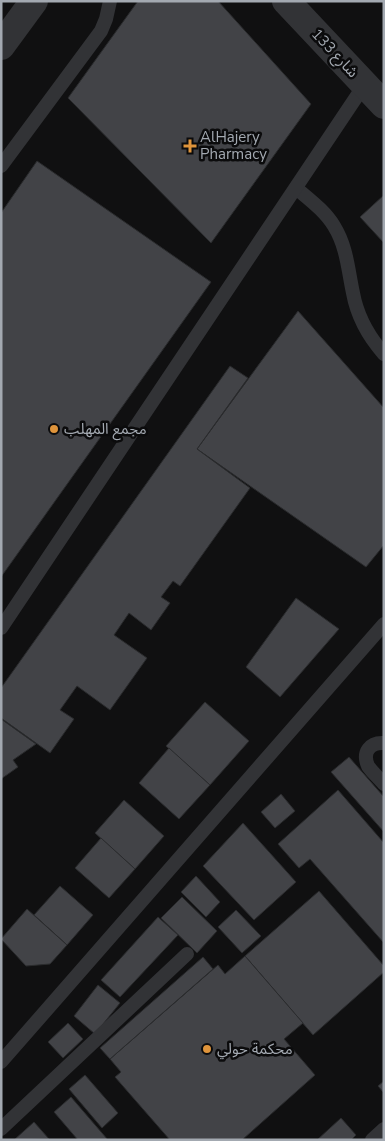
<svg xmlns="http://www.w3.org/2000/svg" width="385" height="1141" viewBox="0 0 385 1141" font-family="'Nunito Sans','Noto Sans Arabic',sans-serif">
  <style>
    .building { fill: #424347; stroke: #2a2b2d }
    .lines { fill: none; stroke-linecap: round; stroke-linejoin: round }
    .service { stroke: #323336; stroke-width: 14 }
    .minor { stroke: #323336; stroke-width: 28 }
    .tertiary { stroke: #323336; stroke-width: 28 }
    .poi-dot { fill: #df943b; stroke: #0b0b0c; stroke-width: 2 }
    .labels { text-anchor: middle; stroke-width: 5; stroke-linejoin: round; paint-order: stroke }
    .street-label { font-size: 15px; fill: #a3a9b1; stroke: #0b0b0c }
    .poi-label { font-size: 15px; fill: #a3a9b1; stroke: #0b0b0c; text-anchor: start }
  </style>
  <rect width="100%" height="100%" fill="#101011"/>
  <!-- building -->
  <g class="building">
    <path d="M 138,1 L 218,1 L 311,104 L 211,243 L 68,98 Z"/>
    <path d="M 37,161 L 211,282 L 1,577 L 1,213 Z"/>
    <path d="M 384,195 L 384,243 L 360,217 Z"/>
    <path d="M 298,311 L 384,408 L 384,545 L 366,567 L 197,449 Z"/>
    <path d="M 230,366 L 248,378 L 197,449 L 250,488 L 180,586 L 173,581 L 161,597 L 170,603 L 151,630 L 129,613 L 114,635 L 147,658 L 110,710 L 77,686 L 60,710 L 74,719 L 50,753 L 1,718 L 1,688 Z"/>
    <path d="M 296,598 L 339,629 L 280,697 L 246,667 Z"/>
    <path d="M 205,702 L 249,741 L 210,785 L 166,746 Z"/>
    <path d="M 1,719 L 36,744 L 13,760 L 18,767 L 1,779 Z"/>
    <path d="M 169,748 L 210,785 L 179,819 L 139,783 Z"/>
    <path d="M 349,757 L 384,797 L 384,832 L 331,772 Z"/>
    <path d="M 338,790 L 384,843 L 384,943 L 310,859 L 299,868 L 278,844 Z"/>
    <path d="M 281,794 L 295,811 L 275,828 L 261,812 Z"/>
    <path d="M 124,800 L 164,836 L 135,869 L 95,833 Z"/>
    <path d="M 243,823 L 296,882 L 254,920 L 203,866 Z"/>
    <path d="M 101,838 L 135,869 L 109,898 L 75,868 Z"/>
    <path d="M 196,876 L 220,902 L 206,917 L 181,892 Z"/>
    <path d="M 60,886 L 93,915 L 67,945 L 34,915 Z"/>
    <path d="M 319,891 L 384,966 L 384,972 L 313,1035 L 245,956 Z"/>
    <path d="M 182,897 L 217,931 L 197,953 L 161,918 Z"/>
    <path d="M 27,909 L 67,945 L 50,964 L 26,966 L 1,939 Z"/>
    <path d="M 236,910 L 261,936 L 242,953 L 218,927 Z"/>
    <path d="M 158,917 L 178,935 L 120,997 L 101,980 Z"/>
    <path d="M 245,956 L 303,1023 L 284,1039 L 315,1075 L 242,1140 L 170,1140 L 115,1077 L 121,1072 L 110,1059 L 218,965 L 225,974 Z"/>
    <path d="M 203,957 L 213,969 L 110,1059 L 100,1048 Z"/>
    <path d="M 98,985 L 120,1003 L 95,1034 L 74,1016 Z"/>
    <path d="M 68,1023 L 83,1039 L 63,1058 L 48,1042 Z"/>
    <path d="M 85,1075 L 118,1113 L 102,1128 L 69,1089 Z"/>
    <path d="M 384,1081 L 384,1093 L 378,1086 Z"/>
    <path d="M 71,1097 L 108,1140 L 78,1140 L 54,1112 Z"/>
    <path d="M 341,1118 L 356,1135 L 351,1140 L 317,1140 Z"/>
    <path d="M 34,1122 L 49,1139 L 14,1140 Z"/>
  </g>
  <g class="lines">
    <!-- service -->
    <g class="service">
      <path d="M 1,166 L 101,31 L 106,19 L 110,1"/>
      <path d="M 296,188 C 310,200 325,211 334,226 C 347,247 348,270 353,293 C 357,315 369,337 384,354"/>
      <path d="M 1,628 L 365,84"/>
      <path d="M 384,743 C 370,742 362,752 368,766 C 372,772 379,778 384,784"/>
      <path d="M 1,1062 L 384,624"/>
      <path d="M 1,1129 L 187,954"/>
      <path d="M 372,1140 L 384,1129"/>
    </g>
    <!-- minor -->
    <path class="minor" d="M 286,1 L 384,105"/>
    <!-- tertiary -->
    <path class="tertiary" d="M 1,46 L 34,1"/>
  </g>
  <!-- markers -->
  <g class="poi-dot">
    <path d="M187.5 138.5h5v5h5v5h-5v5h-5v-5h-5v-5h5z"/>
    <circle cx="54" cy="429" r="5"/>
    <circle cx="207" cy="1049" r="5"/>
  </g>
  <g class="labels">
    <!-- street labels -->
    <g class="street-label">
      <text transform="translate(335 53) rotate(47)" y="5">شارع 133</text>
    </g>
    <!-- poi labels -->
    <g class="poi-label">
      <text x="200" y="142">AlHajery<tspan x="200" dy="17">Pharmacy</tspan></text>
      <text x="64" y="434">مجمع المهلب</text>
      <text x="217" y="1054">محكمة حولي</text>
    </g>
  </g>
  <!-- border -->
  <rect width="385" height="1141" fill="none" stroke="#a3a9b1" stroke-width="5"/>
</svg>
